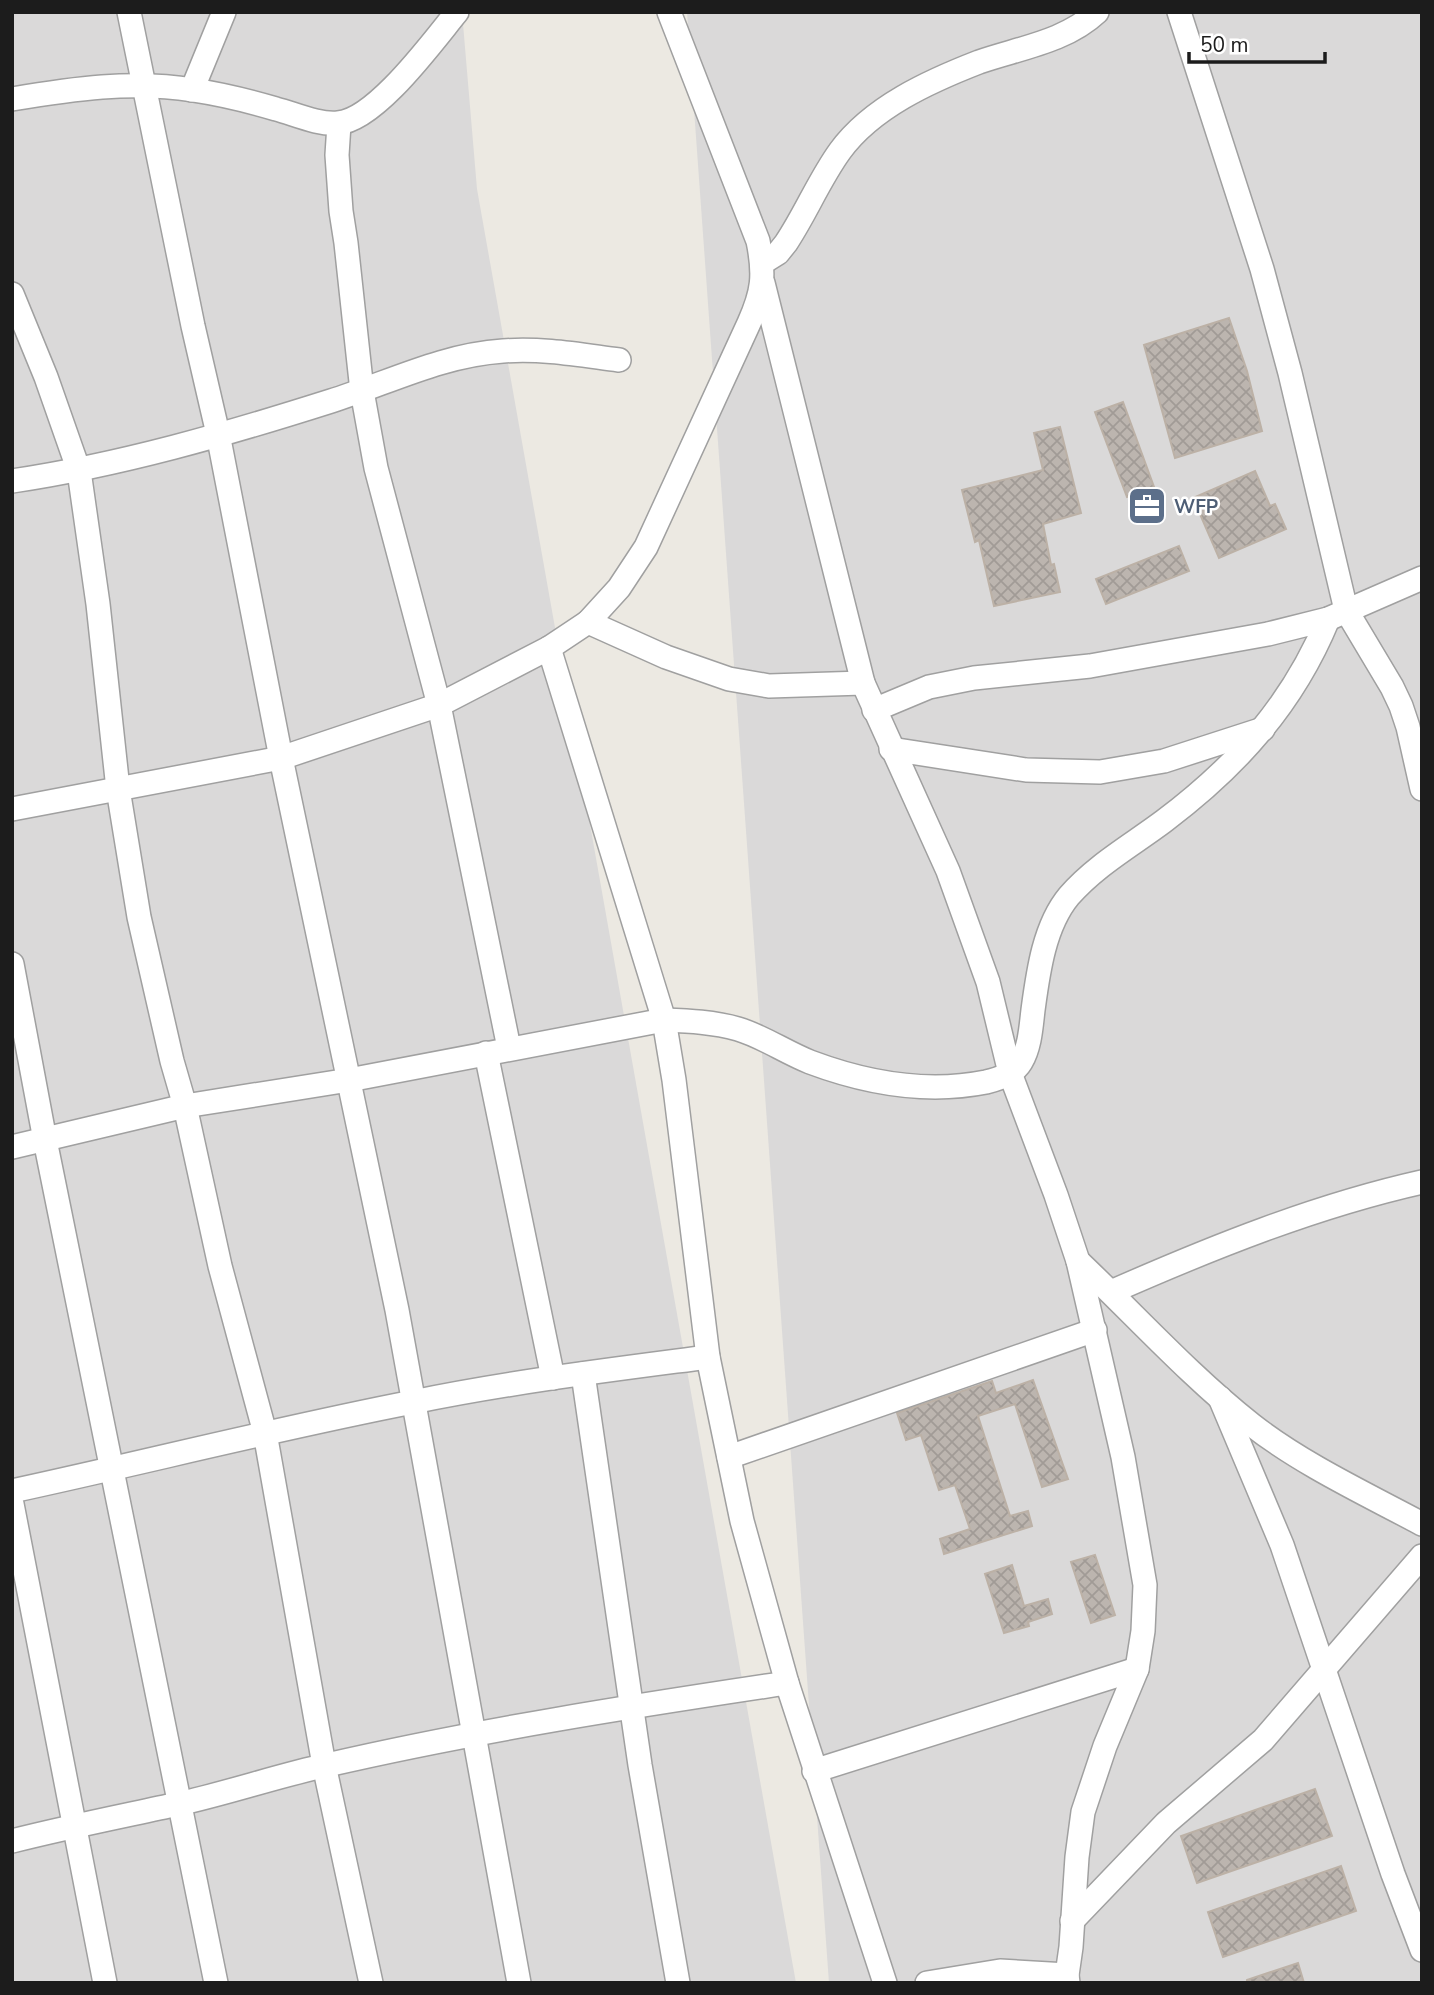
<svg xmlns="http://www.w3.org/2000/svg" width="1434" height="1995" viewBox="0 0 1434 1995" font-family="'Nunito Sans',sans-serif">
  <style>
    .residential { fill: #dad9d9 }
    .building { fill: url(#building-cross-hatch); stroke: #bcb1a6; stroke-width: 2 }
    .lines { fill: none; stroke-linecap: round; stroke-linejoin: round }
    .minor-casing { stroke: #a0a0a0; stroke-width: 26 }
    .minor { stroke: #fff; stroke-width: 23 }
    .labels { text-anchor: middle; stroke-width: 5; stroke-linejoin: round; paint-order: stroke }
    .service-label { font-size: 19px; font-weight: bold; fill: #4e5e75; stroke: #fff; text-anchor: start }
  </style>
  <defs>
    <pattern id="building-cross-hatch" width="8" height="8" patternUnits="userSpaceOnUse" patternTransform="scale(1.75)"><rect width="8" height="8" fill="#bcb5af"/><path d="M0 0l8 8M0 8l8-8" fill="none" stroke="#a19b96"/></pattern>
  </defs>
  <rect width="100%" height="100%" fill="#ece9e2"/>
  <!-- residential -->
  <g class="residential">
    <path d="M 12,12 L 462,12 L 477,189 L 796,1983 L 12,1983 Z"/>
    <path d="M 687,12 L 1422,12 L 1422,1983 L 829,1983 Z"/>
  </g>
  <!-- building -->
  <g class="building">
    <path d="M 1229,318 L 1247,371 L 1262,431 L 1175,458 L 1144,345 Z"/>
    <path d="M 1123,402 L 1154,487 L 1127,497 L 1095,412 Z"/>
    <path d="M 1060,427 L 1081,513 L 1043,524 L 1051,565 L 1054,564 L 1060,592 L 994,606 L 979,540 L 975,542 L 962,490 L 1043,470 L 1034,433 Z"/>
    <path d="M 1255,471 L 1270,506 L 1275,504 L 1286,529 L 1219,558 L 1193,498 Z"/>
    <path d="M 1179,546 L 1189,571 L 1106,604 L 1096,579 Z"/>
    <path d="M 1033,1380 L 1068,1479 L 1042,1487 L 1015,1404 L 978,1416 L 1010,1516 L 1028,1511 L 1032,1526 L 944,1554 L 940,1539 L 970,1529 L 955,1485 L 939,1490 L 921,1435 L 906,1440 L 897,1413 L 992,1381 L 996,1393 Z"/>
    <path d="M 1095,1555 L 1115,1615 L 1091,1623 L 1071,1562 Z"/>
    <path d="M 1012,1565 L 1024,1606 L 1048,1599 L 1052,1614 L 1028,1622 L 1029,1626 L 1004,1633 L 985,1574 Z"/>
    <path d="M 1315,1789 L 1332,1836 L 1197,1883 L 1181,1836 Z"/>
    <path d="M 1341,1866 L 1356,1911 L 1223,1957 L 1208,1912 Z"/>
    <path d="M 1298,1963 L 1304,1983 L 1247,1983 L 1247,1980 Z"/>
  </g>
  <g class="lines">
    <defs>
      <g id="minor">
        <path d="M 129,12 L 193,326 L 218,434 L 281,758 L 397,1310 L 519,1983"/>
        <path d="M 1179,12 L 1262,269 L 1290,373 L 1346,610 L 1392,687 L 1401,706 L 1408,727 L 1422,789"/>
        <path d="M 192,90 L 224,12"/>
        <path d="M 12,99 C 72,89 132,80 193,90 C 220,94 249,101 276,109 C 295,114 318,125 338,123 C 376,120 433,41 457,12"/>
        <path d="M 339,124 L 337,155 L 341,211 L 346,243 L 362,391 L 376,468 L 439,705 L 509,1048"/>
        <path d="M 762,263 L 778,253 L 786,243 C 806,213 819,180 840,151 C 872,107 930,81 979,62 C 1019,48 1065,42 1097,12"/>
        <path d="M 763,283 L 863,683 L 948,871 L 988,982 L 1010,1073 L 1056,1195 L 1078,1261 L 1123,1457 L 1145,1585 L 1143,1631 L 1137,1669 L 1105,1746 L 1083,1812 L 1077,1857 L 1071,1947 L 1067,1975 L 1068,1983"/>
        <path d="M 12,294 L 46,377 L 79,471 L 98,604 L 118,789 L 139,917 L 172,1061 L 185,1106 L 220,1266 L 265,1433 L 324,1765 L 371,1983"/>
        <path d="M 12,481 C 120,465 227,434 331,401 C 388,383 442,355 503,351 C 543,348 580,355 619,360"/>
        <path d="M 588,622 L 666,657 L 729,679 L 769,686 L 863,683"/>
        <path d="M 549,648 L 664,1020 L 674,1080 L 708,1357 L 742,1521 L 787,1683 L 885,1983"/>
        <path d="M 874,710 L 929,687 L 974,678 L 1090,666 L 1268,634 L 1328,619 L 1422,578"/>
        <path d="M 891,749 L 1026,770 L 1100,772 L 1164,761 L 1263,729"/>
        <path d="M 12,809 L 281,758 L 439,705 L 549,648 L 588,622 L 619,588 L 646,547 L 749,323 C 763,292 765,275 758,241 L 669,12"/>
        <path d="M 12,964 L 45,1140 L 216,1983"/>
        <path d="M 486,1053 L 553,1378"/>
        <path d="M 12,1147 L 185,1106 L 349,1080 L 664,1020 C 689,1021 714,1022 738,1029 C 762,1036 785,1052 810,1062 C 866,1083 926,1094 986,1082 C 999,1079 1014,1074 1021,1062 C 1030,1047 1031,1027 1033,1010 C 1038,973 1044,926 1069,896 C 1096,865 1132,845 1164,821 C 1237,766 1293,704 1328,619"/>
        <path d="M 1078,1261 C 1136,1316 1189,1375 1252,1425 C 1302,1464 1366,1494 1422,1524"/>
        <path d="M 1111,1292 C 1211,1248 1315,1206 1422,1182"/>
        <path d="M 583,1374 L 640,1765 L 678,1983"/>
        <path d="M 1220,1398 L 1282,1545 L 1393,1874 L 1422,1950"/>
        <path d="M 729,1457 L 1095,1330"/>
        <path d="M 12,1491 C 146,1462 279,1428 413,1402 C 510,1382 609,1370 708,1357"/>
        <path d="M 12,1504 L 105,1983"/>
        <path d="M 814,1771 L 1137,1669"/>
        <path d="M 12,1841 C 67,1827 123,1816 178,1804 C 228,1793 277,1776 327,1765 C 479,1730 633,1706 787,1683"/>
        <path d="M 1072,1921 L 1166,1823 L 1263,1740 L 1422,1556"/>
        <path d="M 927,1983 L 1000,1971 L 1067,1975"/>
      </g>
    </defs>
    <!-- minor casing -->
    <use href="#minor" class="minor-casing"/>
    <!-- minor -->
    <use href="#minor" class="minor"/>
  </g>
  <!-- icons -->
  <defs>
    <symbol id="office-square" viewBox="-11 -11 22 22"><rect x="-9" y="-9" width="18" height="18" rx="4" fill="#5c6f8a" stroke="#fff"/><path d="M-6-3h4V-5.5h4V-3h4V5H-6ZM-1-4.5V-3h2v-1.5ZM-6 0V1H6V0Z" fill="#fff"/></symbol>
  </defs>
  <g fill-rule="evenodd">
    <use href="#office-square" x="1125" y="484" width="44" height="44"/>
  </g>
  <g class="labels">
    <!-- service labels -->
    <g class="service-label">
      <text x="1174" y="513">WFP</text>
    </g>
  </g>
  <!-- border -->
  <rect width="1434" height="1995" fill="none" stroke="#1c1c1c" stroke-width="28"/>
  <!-- scale -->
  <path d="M1189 52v10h136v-10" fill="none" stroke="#1c1c1c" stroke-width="3.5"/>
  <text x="1200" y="52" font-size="21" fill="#1c1c1c" stroke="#ffffff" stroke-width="5" paint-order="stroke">50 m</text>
</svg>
